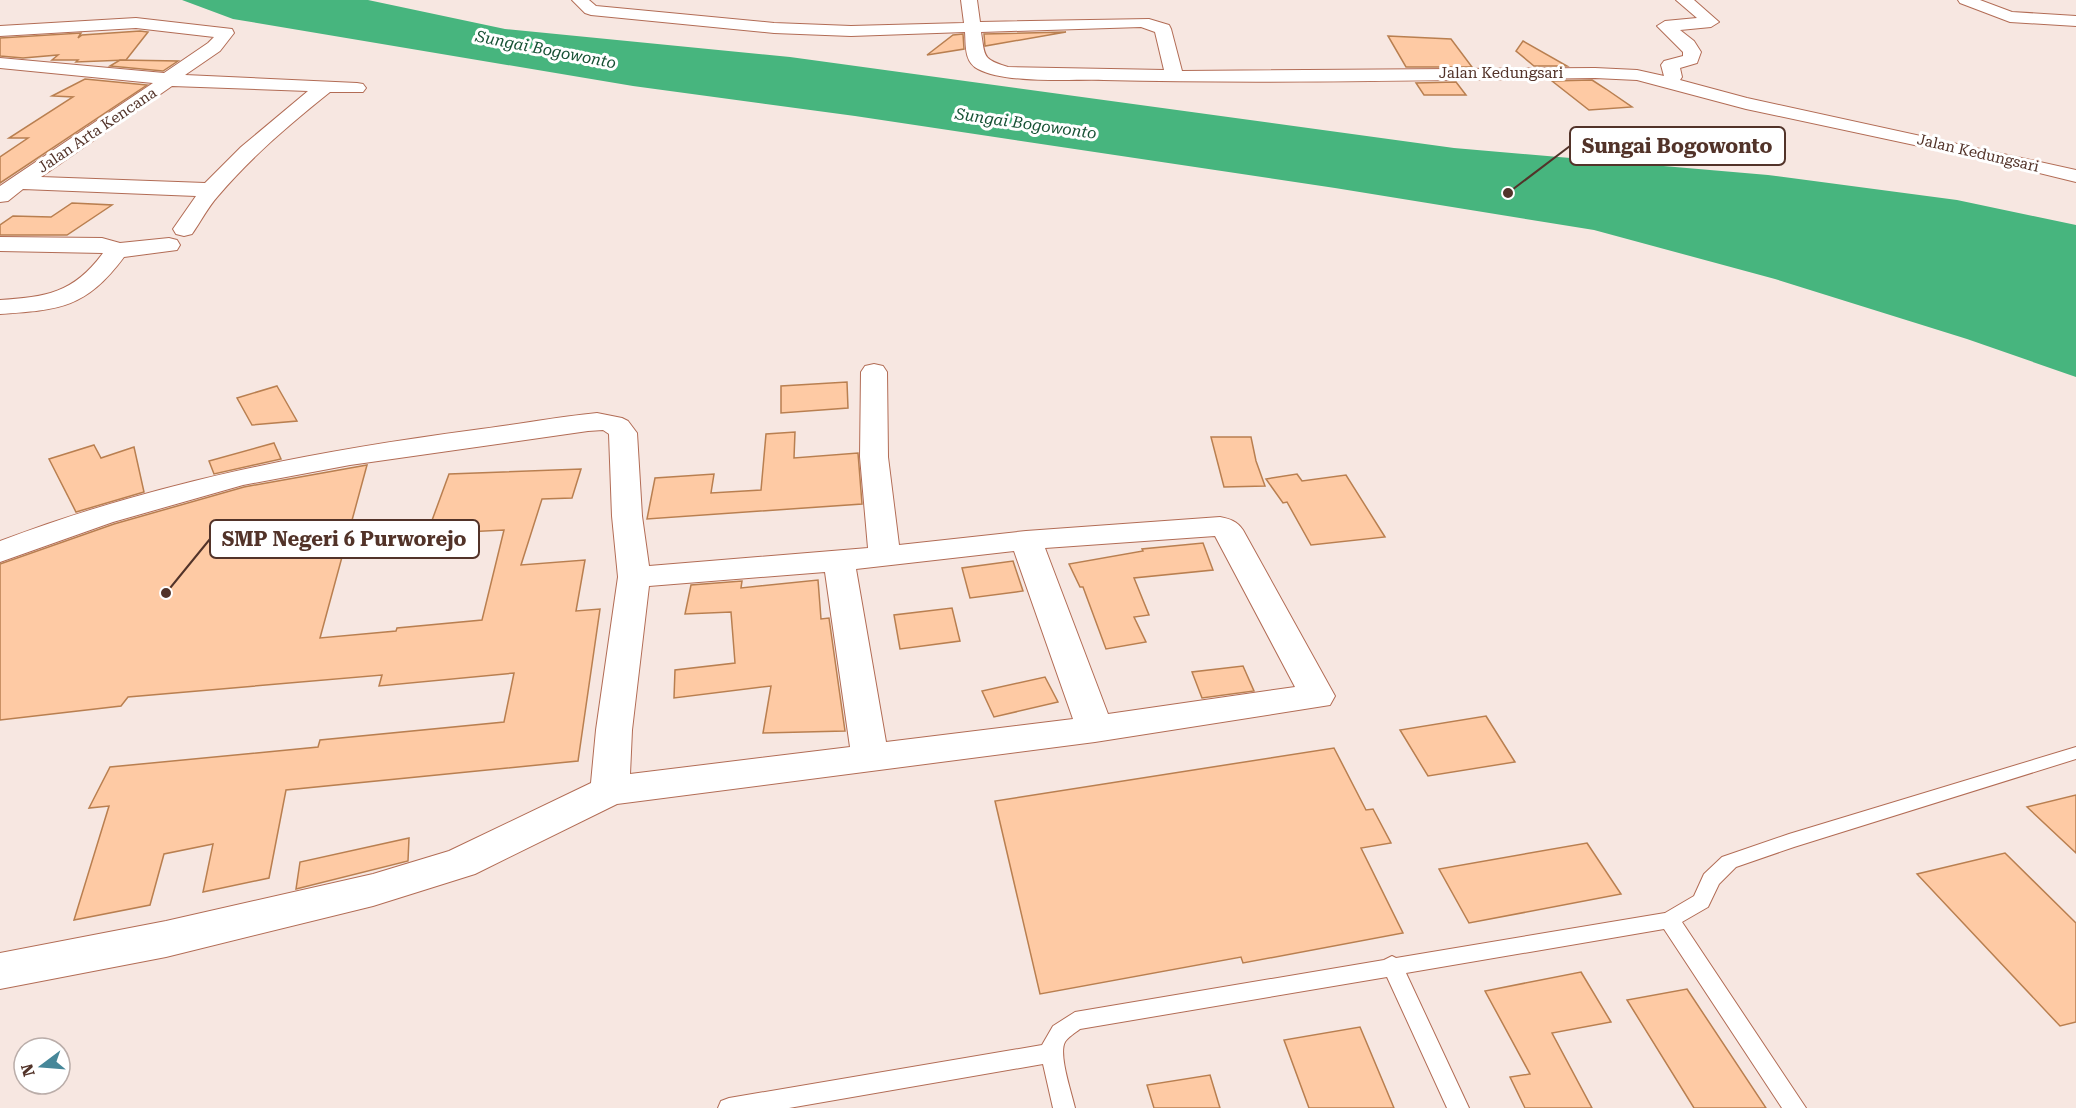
<svg xmlns="http://www.w3.org/2000/svg" width="2076" height="1108" viewBox="0 0 2076 1108" font-family="'Roboto Serif',serif">
  <style>
    .water { fill: #47b57e }
    .building { fill: #fecaa4; stroke: #b97f50; stroke-width: 1.5 }
    .lines { fill: none; stroke-linecap: round; stroke-linejoin: round }
    .service-casing { stroke: #b26c55; stroke-width: 2 }
    .minor-casing { stroke: #b26c55; stroke-width: 2 }
    .service { fill: #fff; fill-rule: evenodd }
    .minor { fill: #fff; fill-rule: evenodd }
    .labels { text-anchor: middle; stroke-width: 6; stroke-linejoin: round; paint-order: stroke }
    .far-street-label { font-size: 15px; fill: #523329; stroke: #fff }
    .far-water-label { font-size: 16px; font-style: italic; fill: #165134; stroke: #fff }
    .leader { fill: none; stroke: #523329; stroke-width: 2 }
    .callout-dot { fill: #523329; stroke: #fff; stroke-width: 2 }
    .callout { fill: #fff; stroke: #523329; stroke-width: 2 }
    .callout-label { font-size: 20px; text-anchor: middle; font-weight: bold; fill: #523329 }
  </style>
  <rect width="100%" height="100%" fill="#f7e7e1"/>
  <!-- water -->
  <path class="water" d="M 182,0 L 368,0 L 505,29 L 790,57 L 1454,148 L 1768,175 L 1957,200 L 2076,225 L 2076,377 L 1967,339 L 1775,279 L 1594,230 L 1335,188 L 855,116 L 633,86 L 233,19 Z"/>
  <!-- building -->
  <g class="building">
    <path d="M 140,31 L 148,32 L 126,60 L 76,62 L 78,60 L 52,60 L 58,55 L 23,58 L 0,56 L 0,38 L 81,33 L 78,38 L 82,35 Z"/>
    <path d="M 1066,32 L 985,46 L 984,34 Z"/>
    <path d="M 963,34 L 964,49 L 927,55 L 953,35 Z"/>
    <path d="M 1388,36 L 1451,39 L 1472,67 L 1406,67 Z"/>
    <path d="M 1523,41 L 1567,66 L 1534,66 L 1516,51 Z"/>
    <path d="M 120,60 L 178,61 L 163,71 L 110,66 Z"/>
    <path d="M 85,79 L 147,85 L 0,183 L 0,157 L 28,138 L 9,138 L 73,97 L 52,96 Z"/>
    <path d="M 1592,80 L 1606,89 L 1632,107 L 1589,110 L 1552,81 Z"/>
    <path d="M 1456,82 L 1466,95 L 1424,95 L 1416,83 Z"/>
    <path d="M 72,203 L 112,205 L 67,235 L 0,235 L 0,225 L 13,216 L 51,217 Z"/>
    <path d="M 847,382 L 848,408 L 781,413 L 781,386 Z"/>
    <path d="M 277,386 L 297,421 L 252,425 L 237,398 Z"/>
    <path d="M 795,432 L 794,458 L 858,453 L 862,504 L 647,519 L 655,478 L 714,474 L 711,493 L 761,490 L 766,434 Z"/>
    <path d="M 1211,437 L 1251,437 L 1256,461 L 1265,486 L 1224,487 Z"/>
    <path d="M 274,443 L 281,459 L 214,474 L 209,461 Z"/>
    <path d="M 94,445 L 101,458 L 134,447 L 144,492 L 76,512 L 49,459 Z"/>
    <path d="M 367,465 L 320,638 L 396,631 L 397,628 L 482,620 L 504,530 L 427,534 L 449,474 L 581,469 L 572,498 L 542,499 L 521,565 L 585,560 L 576,611 L 600,609 L 578,761 L 286,790 L 269,878 L 203,892 L 213,844 L 164,854 L 150,905 L 74,920 L 109,806 L 89,808 L 110,767 L 318,747 L 320,740 L 504,722 L 514,673 L 379,686 L 382,675 L 128,697 L 121,706 L 0,720 L 0,564 L 114,524 L 244,487 Z"/>
    <path d="M 1297,474 L 1302,481 L 1346,475 L 1385,537 L 1311,545 L 1287,502 L 1283,503 L 1266,479 Z"/>
    <path d="M 1203,543 L 1213,570 L 1134,578 L 1149,615 L 1134,617 L 1146,642 L 1106,649 L 1083,587 L 1080,587 L 1069,564 L 1143,551 L 1142,549 Z"/>
    <path d="M 1013,561 L 1023,591 L 970,598 L 962,568 Z"/>
    <path d="M 818,580 L 821,619 L 829,618 L 845,731 L 763,733 L 771,686 L 674,698 L 675,670 L 735,663 L 731,612 L 685,614 L 691,585 L 742,581 L 741,588 Z"/>
    <path d="M 952,608 L 960,641 L 900,649 L 894,615 Z"/>
    <path d="M 1243,666 L 1254,691 L 1202,698 L 1192,672 Z"/>
    <path d="M 1045,677 L 1058,702 L 994,717 L 982,691 Z"/>
    <path d="M 1486,716 L 1515,762 L 1428,776 L 1400,730 Z"/>
    <path d="M 1334,748 L 1366,810 L 1373,809 L 1391,843 L 1361,848 L 1403,933 L 1243,963 L 1241,957 L 1040,994 L 995,801 Z"/>
    <path d="M 2076,795 L 2076,853 L 2027,807 Z"/>
    <path d="M 409,838 L 408,861 L 296,889 L 300,862 Z"/>
    <path d="M 1587,843 L 1621,894 L 1469,923 L 1439,869 Z"/>
    <path d="M 2005,853 L 2076,923 L 2076,1022 L 2060,1026 L 1917,874 Z"/>
    <path d="M 1581,972 L 1611,1022 L 1552,1033 L 1592,1108 L 1525,1108 L 1510,1077 L 1530,1074 L 1485,991 Z"/>
    <path d="M 1687,989 L 1766,1108 L 1694,1108 L 1627,1000 Z"/>
    <path d="M 1360,1027 L 1394,1108 L 1309,1108 L 1284,1040 Z"/>
    <path d="M 1210,1075 L 1220,1108 L 1154,1108 L 1147,1085 Z"/>
  </g>
  <g class="lines">
    <defs>
      <path id="service" d="M 2076,747 L 2076,759 L 1794,847 L 1736,867 L 1719,884 L 1708,907 L 1682,922 L 1806,1108 L 1782,1108 L 1664,929 L 1406,973 L 1469,1108 L 1447,1108 L 1387,977 L 1080,1029 C 1075,1033 1068,1037 1065,1042 C 1058,1054 1072,1094 1075,1108 L 1053,1108 L 1043,1064 L 789,1108 L 718,1108 L 721,1101 L 729,1098 L 1042,1045 L 1053,1026 L 1075,1012 L 1384,960 L 1392,956 L 1396,958 L 1665,913 L 1694,896 L 1704,874 L 1722,857 L 1789,834 Z"/>
      <g id="minor">
        <path d="M 572,0 L 589,0 L 596,6 L 774,23 L 851,26 L 964,23 L 961,0 L 977,0 L 980,22 L 1149,19 L 1169,25 L 1171,29 L 1182,71 L 1595,68 L 1637,70 L 1664,76 L 1661,65 L 1664,61 L 1683,56 L 1683,52 L 1657,26 L 1665,21 L 1697,18 L 1676,0 L 1694,0 L 1719,22 L 1711,27 L 1680,30 L 1694,41 L 1701,52 L 1697,63 L 1680,68 L 1682,77 L 1680,80 L 1747,98 L 2076,170 L 2076,182 L 2003,164 L 1746,109 L 1637,80 L 1595,78 C 1431,80 1267,84 1104,80 C 1071,79 1006,84 978,69 C 964,62 966,45 965,32 L 851,36 L 774,33 L 591,15 L 585,13 ZM 1141,27 L 1155,32 L 1164,70 L 1008,67 C 982,59 985,57 981,32 Z"/>
        <path d="M 1958,0 L 1980,0 L 2012,12 L 2076,16 L 2076,26 L 2010,22 L 1960,3 Z"/>
        <path d="M 136,18 L 232,29 L 234,33 L 220,51 L 185,75 L 357,83 L 363,84 L 366,88 L 363,92 L 330,92 C 290,124 251,157 218,196 C 208,207 201,221 192,234 L 184,236 L 176,234 L 173,229 L 196,196 L 23,189 L 8,201 L 0,202 L 0,186 L 153,83 L 0,68 L 0,58 L 164,73 L 208,43 L 214,37 L 136,28 L 0,36 L 0,26 ZM 172,86 L 308,91 L 241,147 L 205,183 L 41,177 Z"/>
        <path d="M 0,237 L 102,238 L 120,243 L 169,238 L 177,240 L 180,245 L 177,250 L 124,257 C 86,308 60,310 0,314 L 0,300 C 46,297 74,293 103,253 L 0,251 Z"/>
        <path d="M 874,364 L 883,366 L 887,372 L 888,457 L 899,545 L 1026,531 L 1220,517 C 1230,519 1237,521 1243,530 L 1335,696 L 1330,705 L 1095,742 L 617,804 L 475,874 L 373,906 L 166,957 L 0,989 L 0,953 L 166,921 L 373,874 L 449,851 L 591,783 L 596,730 L 618,577 L 612,516 L 609,434 L 603,430 L 588,431 L 350,465 L 243,485 L 113,522 L 0,562 L 0,541 C 156,482 309,452 474,430 C 515,425 556,417 597,413 L 622,418 L 628,421 L 637,433 L 642,516 L 649,566 L 868,548 L 860,457 L 861,372 L 865,366 ZM 1215,536 L 1295,687 L 1108,714 L 1045,548 ZM 1014,551 L 1073,719 L 886,742 L 856,569 ZM 825,572 L 850,747 L 630,774 L 632,730 L 649,586 Z"/>
      </g>
    </defs>
    <!-- service casing -->
    <use href="#service" class="service-casing"/>
    <!-- minor casing -->
    <use href="#minor" class="minor-casing"/>
    <!-- service -->
    <use href="#service" class="service"/>
    <!-- minor -->
    <use href="#minor" class="minor"/>
  </g>
  <g class="labels">
    <!-- far-street labels -->
    <g class="far-street-label">
      <text x="1501" y="78">Jalan Kedungsari</text>
      <text transform="translate(97 130) rotate(-34)" y="5">Jalan Arta Kencana</text>
      <text transform="translate(1978 153) rotate(13)" y="5">Jalan Kedungsari</text>
    </g>
    <!-- far-water labels -->
    <g class="far-water-label">
      <text transform="translate(546 49) rotate(11)" y="6">Sungai Bogowonto</text>
      <text transform="translate(1026 123) rotate(8)" y="6">Sungai Bogowonto</text>
    </g>
  </g>
  <!-- callouts -->
  <path class="leader" d="M1508 193L1570 146M166 593L210 539"/>
  <g class="callout-dot">
    <circle cx="1508" cy="193" r="6"/>
    <circle cx="166" cy="593" r="6"/>
  </g>
  <g class="callout">
    <rect x="1570" y="127" width="215" height="38" rx="6"/>
    <rect x="210" y="520" width="269" height="38" rx="6"/>
  </g>
  <g class="callout-label">
    <text x="1677" y="153">Sungai Bogowonto</text>
    <text x="344" y="546">SMP Negeri 6 Purworejo</text>
  </g>
  <!-- north arrow -->
  <g transform="translate(42 1066) rotate(254)"><circle r="28" fill="#ffffff" stroke="#baada9" stroke-width="1.5"/>
  <path d="M0-4.5L10 22L0 15L-10 22Z" fill="#468799"/>
  <text y="-9" font-size="16" font-weight="bold" text-anchor="middle" fill="#523329">N</text>
  </g>
</svg>
